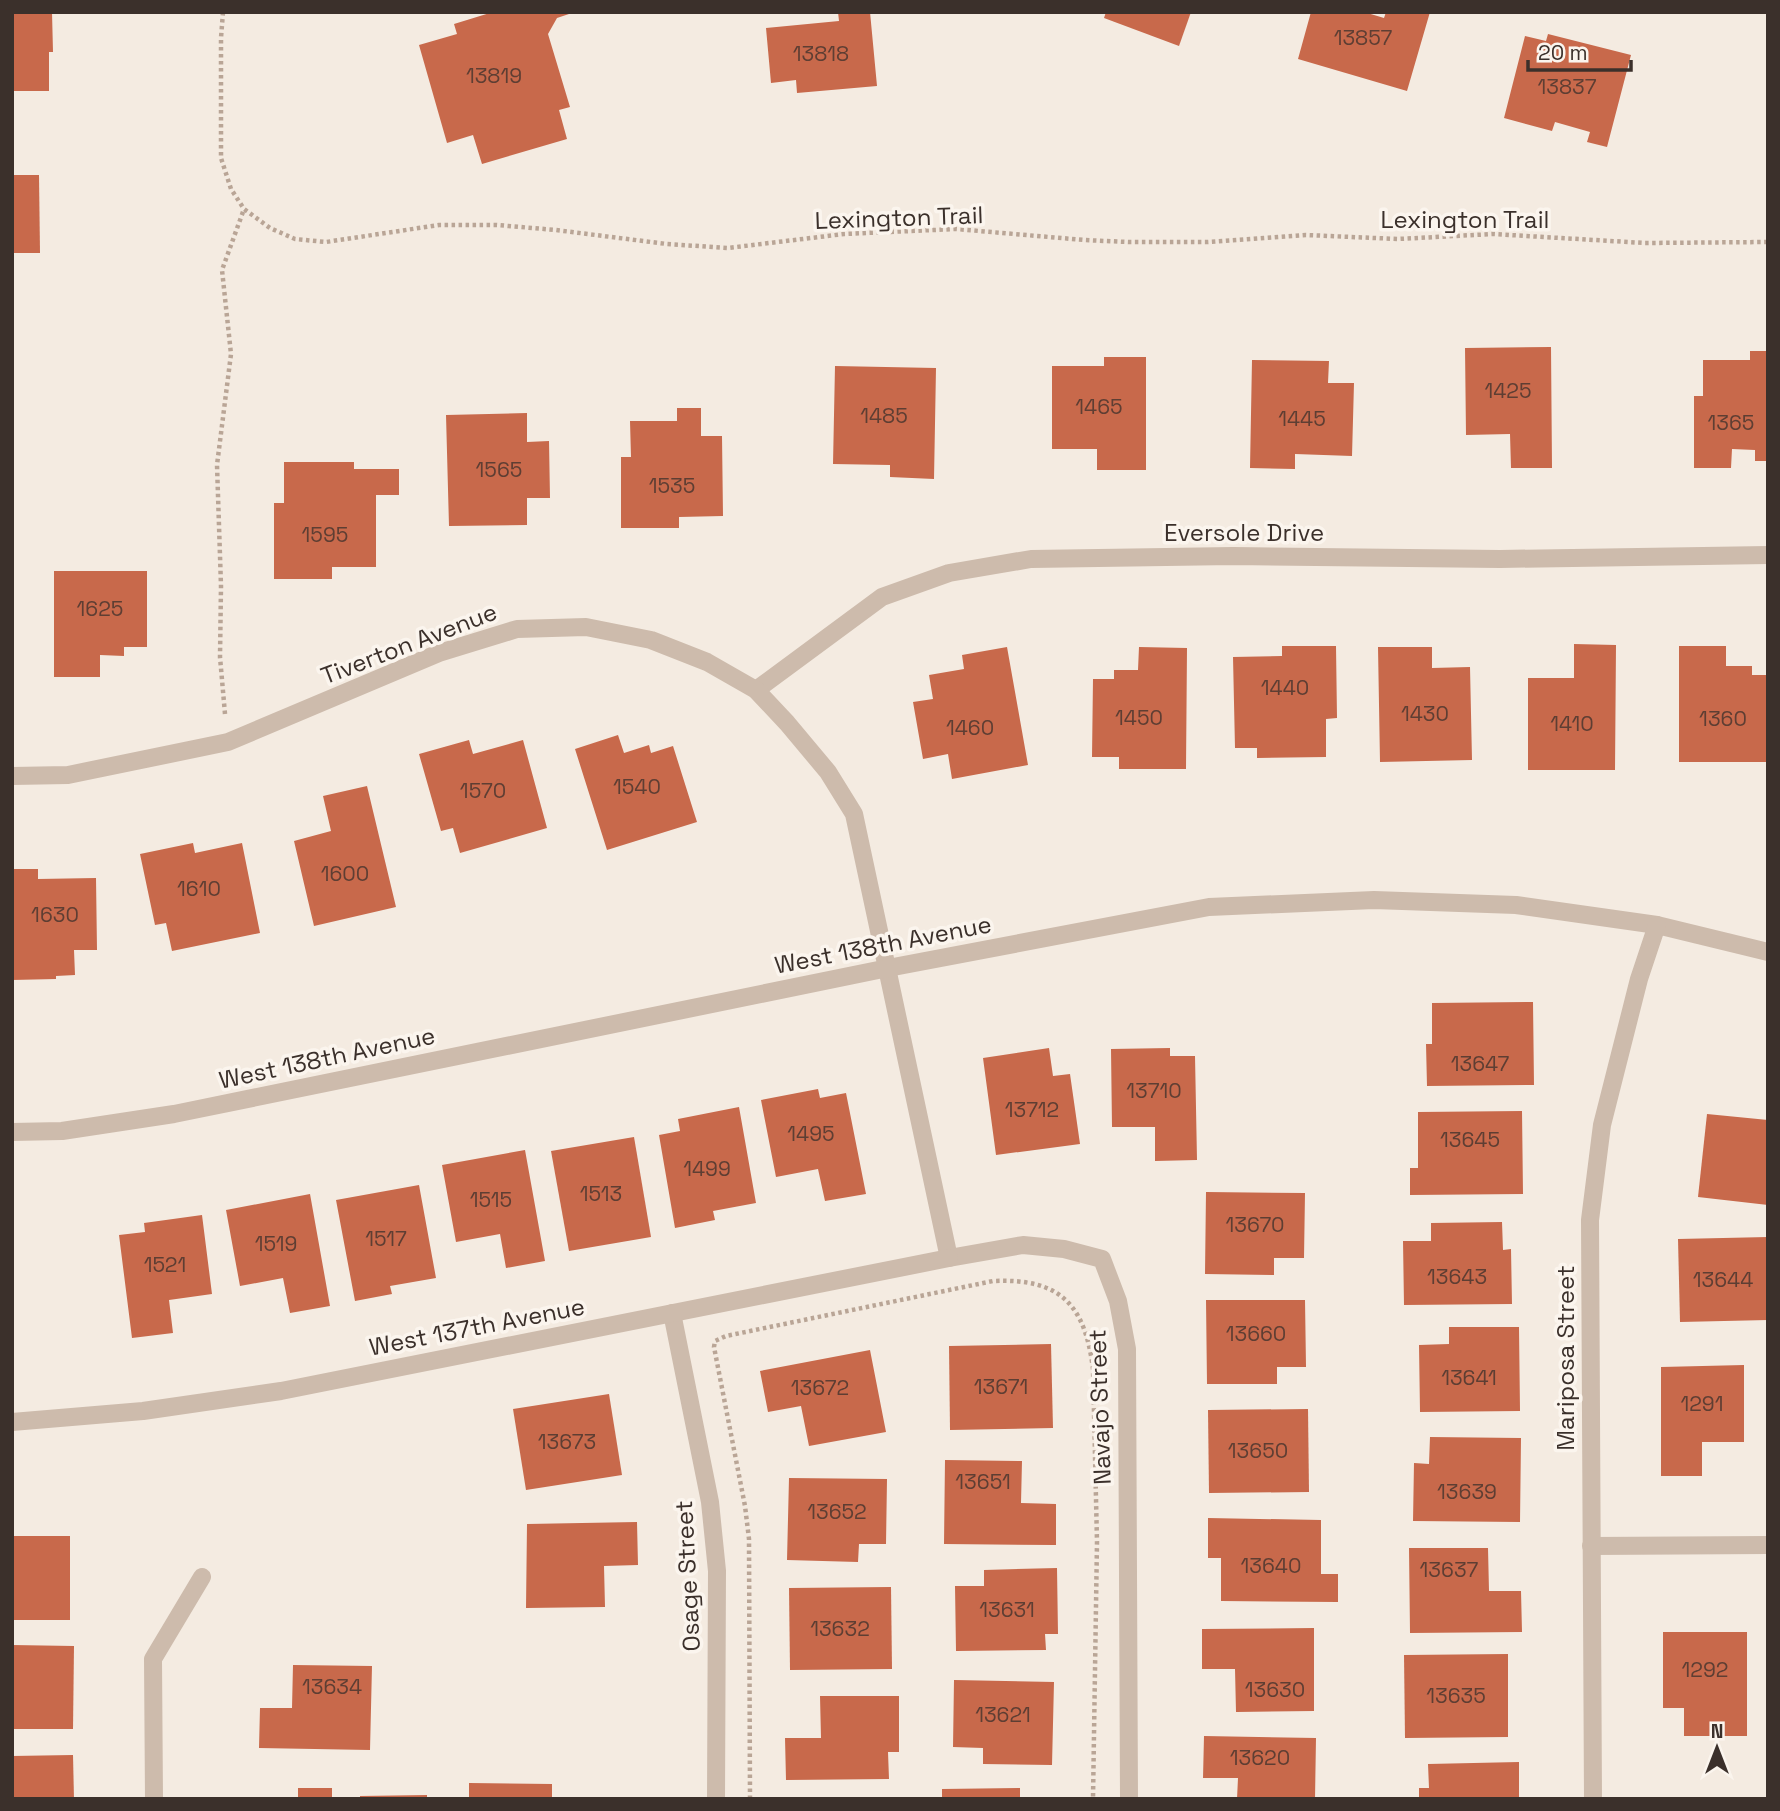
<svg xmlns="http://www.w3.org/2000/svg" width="1780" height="1811" viewBox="0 0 1780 1811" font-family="'Space Grotesk',sans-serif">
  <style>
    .building { fill: #c8694b }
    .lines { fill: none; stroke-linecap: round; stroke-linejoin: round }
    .path { stroke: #b9a596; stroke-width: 4.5; stroke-dasharray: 3.5 3.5; stroke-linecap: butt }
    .minor { stroke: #cdbbac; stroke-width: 18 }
    .labels { text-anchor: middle; stroke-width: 7; stroke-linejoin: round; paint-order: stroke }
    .number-label { font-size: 21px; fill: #5e3e33 }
    .street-label { font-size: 24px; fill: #3b302b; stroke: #fbf5ee }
  </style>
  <rect width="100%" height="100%" fill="#f4ebe1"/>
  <!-- building -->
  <g class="building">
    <path d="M 12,12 L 52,12 L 53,52 L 49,52 L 49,91 L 12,91 Z"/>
    <path d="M 493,12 L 575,12 L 557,18 L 548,34 L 570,107 L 559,110 L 567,139 L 482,164 L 473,135 L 447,143 L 419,45 L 457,34 L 454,24 Z"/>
    <path d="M 838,12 L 870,12 L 877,86 L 797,93 L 796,80 L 771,83 L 766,28 L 839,21 Z"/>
    <path d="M 1106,12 L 1191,12 L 1179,46 L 1104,18 Z"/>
    <path d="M 1311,12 L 1364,12 L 1384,18 L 1386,12 L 1430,12 L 1407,91 L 1298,59 Z"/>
    <path d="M 1548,34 L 1631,55 L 1607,147 L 1587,142 L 1590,132 L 1555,122 L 1552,131 L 1504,118 L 1525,36 L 1546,41 Z"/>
    <path d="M 12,175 L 39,175 L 40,253 L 12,253 Z"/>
    <path d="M 1551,347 L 1552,468 L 1511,468 L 1510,434 L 1466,435 L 1465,348 Z"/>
    <path d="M 1750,351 L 1768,351 L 1768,461 L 1755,461 L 1755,450 L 1732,449 L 1731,468 L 1694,468 L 1694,396 L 1703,396 L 1703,360 L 1750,360 Z"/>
    <path d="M 1104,357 L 1146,357 L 1146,470 L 1097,470 L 1097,449 L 1052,449 L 1052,366 L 1104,366 Z"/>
    <path d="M 1252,360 L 1329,361 L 1328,383 L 1354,383 L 1352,456 L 1295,454 L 1295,469 L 1250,468 Z"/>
    <path d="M 835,366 L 936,368 L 934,479 L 890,477 L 890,465 L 833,464 Z"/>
    <path d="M 677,408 L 701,408 L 701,436 L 722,436 L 723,516 L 679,517 L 679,528 L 621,528 L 621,457 L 631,457 L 630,421 L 677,421 Z"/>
    <path d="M 527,413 L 527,442 L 549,441 L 550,498 L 527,498 L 527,525 L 449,526 L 446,415 Z"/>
    <path d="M 284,462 L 354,462 L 354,469 L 399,469 L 399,495 L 376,495 L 376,567 L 332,567 L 332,579 L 274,579 L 274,503 L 284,503 Z"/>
    <path d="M 54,571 L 147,571 L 147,647 L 124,647 L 124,656 L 100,655 L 100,677 L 54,677 Z"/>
    <path d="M 1574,644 L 1616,645 L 1615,770 L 1528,770 L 1528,678 L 1574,678 Z"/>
    <path d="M 1282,646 L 1336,646 L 1337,718 L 1326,719 L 1326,757 L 1257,758 L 1257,748 L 1235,748 L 1233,657 L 1282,656 Z"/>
    <path d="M 1679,646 L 1726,646 L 1726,666 L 1752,666 L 1752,675 L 1768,675 L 1768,762 L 1679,762 Z"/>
    <path d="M 1007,647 L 1028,765 L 952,779 L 948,754 L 923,759 L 913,702 L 933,699 L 929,675 L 964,669 L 962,655 Z"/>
    <path d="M 1139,647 L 1187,648 L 1186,769 L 1119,769 L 1119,757 L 1092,757 L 1093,679 L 1114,679 L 1114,670 L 1138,670 Z"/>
    <path d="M 1378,647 L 1432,647 L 1432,668 L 1470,667 L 1472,760 L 1380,762 Z"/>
    <path d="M 618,735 L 624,753 L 649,745 L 651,753 L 673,746 L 697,822 L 607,850 L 575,749 Z"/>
    <path d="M 469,740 L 473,754 L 523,740 L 547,828 L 460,853 L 453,828 L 441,831 L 419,754 Z"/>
    <path d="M 367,786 L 396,907 L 314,926 L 294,841 L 331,831 L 323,796 Z"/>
    <path d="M 193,843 L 195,853 L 242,843 L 260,933 L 172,951 L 166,923 L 155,925 L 140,854 Z"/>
    <path d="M 12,869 L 38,869 L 38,879 L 96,878 L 97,950 L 74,950 L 75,975 L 56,976 L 56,979 L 12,980 Z"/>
    <path d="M 1533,1002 L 1534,1085 L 1427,1086 L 1426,1044 L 1432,1044 L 1432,1003 Z"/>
    <path d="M 1049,1048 L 1053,1076 L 1070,1074 L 1080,1144 L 996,1155 L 983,1058 Z"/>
    <path d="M 1170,1048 L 1170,1056 L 1195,1056 L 1197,1160 L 1155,1161 L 1155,1127 L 1112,1127 L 1111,1049 Z"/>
    <path d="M 818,1089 L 820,1098 L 846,1093 L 866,1194 L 825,1201 L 818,1169 L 776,1177 L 761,1100 Z"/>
    <path d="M 739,1107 L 756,1203 L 713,1211 L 715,1220 L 675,1228 L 659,1135 L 680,1131 L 678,1119 Z"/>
    <path d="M 1522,1111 L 1523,1194 L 1410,1195 L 1410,1168 L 1418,1168 L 1418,1112 Z"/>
    <path d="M 1707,1114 L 1768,1120 L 1768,1205 L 1698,1197 Z"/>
    <path d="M 634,1137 L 651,1237 L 569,1251 L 551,1151 Z"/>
    <path d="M 525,1150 L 545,1261 L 506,1268 L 500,1234 L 456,1242 L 442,1165 Z"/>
    <path d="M 419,1185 L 436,1278 L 390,1286 L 392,1294 L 355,1301 L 336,1200 Z"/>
    <path d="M 1206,1192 L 1305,1193 L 1304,1258 L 1274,1258 L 1274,1275 L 1205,1274 Z"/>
    <path d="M 310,1194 L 330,1306 L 290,1313 L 283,1278 L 240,1286 L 226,1210 Z"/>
    <path d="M 202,1215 L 212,1294 L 169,1300 L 173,1333 L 132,1338 L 119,1235 L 145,1232 L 144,1223 Z"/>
    <path d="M 1502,1222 L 1503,1250 L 1511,1249 L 1512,1304 L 1404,1305 L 1403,1241 L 1431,1241 L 1431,1223 Z"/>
    <path d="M 1768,1237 L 1768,1320 L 1680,1322 L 1678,1239 Z"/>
    <path d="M 1206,1300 L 1305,1300 L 1306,1367 L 1277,1367 L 1277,1384 L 1207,1384 Z"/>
    <path d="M 1449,1327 L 1519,1327 L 1520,1411 L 1420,1412 L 1419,1345 L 1449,1344 Z"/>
    <path d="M 1051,1344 L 1053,1428 L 950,1430 L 949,1346 Z"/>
    <path d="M 870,1350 L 886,1432 L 809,1446 L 801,1406 L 768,1412 L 760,1371 Z"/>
    <path d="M 1744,1365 L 1744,1442 L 1702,1442 L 1702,1476 L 1661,1476 L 1661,1367 Z"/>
    <path d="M 609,1394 L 622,1475 L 526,1490 L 513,1409 Z"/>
    <path d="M 1308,1409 L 1309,1492 L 1209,1493 L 1208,1410 Z"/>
    <path d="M 1430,1437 L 1521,1438 L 1520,1522 L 1413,1521 L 1414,1463 L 1429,1464 Z"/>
    <path d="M 945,1460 L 1022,1461 L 1021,1503 L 1056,1504 L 1056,1545 L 944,1544 Z"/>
    <path d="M 789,1478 L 887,1479 L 886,1544 L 859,1544 L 858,1562 L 787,1560 Z"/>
    <path d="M 1208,1518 L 1321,1520 L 1321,1574 L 1338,1574 L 1338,1602 L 1221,1601 L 1221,1558 L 1208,1558 Z"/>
    <path d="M 637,1522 L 638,1565 L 604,1566 L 605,1607 L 526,1608 L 527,1524 Z"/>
    <rect x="12" y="1536" width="58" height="84"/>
    <path d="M 1409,1548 L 1488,1548 L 1489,1591 L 1521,1591 L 1522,1632 L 1410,1633 Z"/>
    <path d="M 1057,1568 L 1058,1634 L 1045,1634 L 1046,1650 L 956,1651 L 955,1586 L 984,1586 L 984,1570 Z"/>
    <path d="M 891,1587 L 892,1669 L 790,1670 L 789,1588 Z"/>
    <path d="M 1314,1628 L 1314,1711 L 1236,1712 L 1235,1669 L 1202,1669 L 1202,1629 Z"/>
    <path d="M 1663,1632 L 1747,1632 L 1747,1736 L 1684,1736 L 1684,1708 L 1663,1708 Z"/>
    <path d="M 12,1645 L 74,1646 L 73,1729 L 12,1729 Z"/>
    <path d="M 1508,1654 L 1508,1737 L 1405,1738 L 1404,1655 Z"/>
    <path d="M 293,1665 L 372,1666 L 370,1750 L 259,1748 L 260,1708 L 292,1708 Z"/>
    <path d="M 954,1680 L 1054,1682 L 1052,1765 L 983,1764 L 983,1748 L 953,1747 Z"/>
    <path d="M 820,1696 L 899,1696 L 899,1752 L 888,1752 L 889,1779 L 786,1780 L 785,1738 L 821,1738 Z"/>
    <path d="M 1204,1736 L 1316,1738 L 1315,1799 L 1237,1799 L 1238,1778 L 1203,1778 Z"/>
    <path d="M 73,1755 L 74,1799 L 12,1799 L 12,1756 Z"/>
    <path d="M 1519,1762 L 1519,1799 L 1419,1799 L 1419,1788 L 1429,1788 L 1428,1764 Z"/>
    <path d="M 469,1783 L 552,1784 L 552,1799 L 469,1799 Z"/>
    <rect x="298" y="1788" width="34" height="11"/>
    <path d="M 1020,1788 L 1020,1799 L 942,1799 L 942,1789 Z"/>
    <path d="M 427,1795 L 427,1799 L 360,1799 L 360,1796 Z"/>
  </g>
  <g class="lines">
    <!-- path -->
    <g class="path">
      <path d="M 223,12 L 221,38 L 221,158 L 231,189 L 244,209 L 270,228 L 295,239 L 326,242 L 439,225 L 497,225 L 556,230 L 667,244 L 728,248 L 844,234 L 956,229 L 1084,240 L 1128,242 L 1207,242 L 1306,235 L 1398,239 L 1493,234 L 1645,243 L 1768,242"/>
      <path d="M 225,714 L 220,657 L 221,586 L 217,465 L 231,354 L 222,270 L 244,209"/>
      <path d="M 750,1799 L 749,1539 L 745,1506 L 714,1347 L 715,1341 L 726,1336 L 993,1281 C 1060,1278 1085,1304 1093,1369 L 1097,1542 L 1093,1799"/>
    </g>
    <!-- minor -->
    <g class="minor">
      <path d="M 756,690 L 882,597 L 949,573 L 1031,559 L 1233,556 L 1500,559 L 1768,555"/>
      <path d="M 12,776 L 68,775 L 228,742 L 439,653 L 517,629 L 586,627 L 651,640 L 707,662 L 756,690 L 787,723 L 828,772 L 854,814 L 949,1258 L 1023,1245 L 1064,1249 L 1102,1259 L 1118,1301 L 1127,1349 L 1129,1799"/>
      <path d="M 12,1132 L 62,1131 L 174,1114 L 888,968 L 1209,907 L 1374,900 L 1516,905 L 1657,925 L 1768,952"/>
      <path d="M 672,1313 L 710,1502 L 717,1571 L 716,1799"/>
      <path d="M 12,1422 L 143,1411 L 281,1391 L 949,1258"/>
      <path d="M 1591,1546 L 1768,1545"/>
      <path d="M 154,1799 L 153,1659 L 202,1577"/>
      <path d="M 1593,1799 L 1590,1220 L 1602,1125 L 1639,979 L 1657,925"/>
    </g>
  </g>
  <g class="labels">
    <!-- number labels -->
    <g class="number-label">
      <text x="1363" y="45">13857</text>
      <text x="821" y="61">13818</text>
      <text x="494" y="83">13819</text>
      <text x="1567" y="94">13837</text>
      <text x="1508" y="398">1425</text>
      <text x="1099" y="414">1465</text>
      <text x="884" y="423">1485</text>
      <text x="1302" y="426">1445</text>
      <text x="1731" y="430">1365</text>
      <text x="499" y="477">1565</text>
      <text x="672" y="493">1535</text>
      <text x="325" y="542">1595</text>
      <text x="100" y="616">1625</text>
      <text x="1285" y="695">1440</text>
      <text x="1425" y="721">1430</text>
      <text x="1139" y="725">1450</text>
      <text x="1723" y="726">1360</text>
      <text x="1572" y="731">1410</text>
      <text x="970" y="735">1460</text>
      <text x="637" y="794">1540</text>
      <text x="483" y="798">1570</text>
      <text x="345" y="881">1600</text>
      <text x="199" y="896">1610</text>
      <text x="55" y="922">1630</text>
      <text x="1480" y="1071">13647</text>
      <text x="1154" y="1098">13710</text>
      <text x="1032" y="1117">13712</text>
      <text x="811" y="1141">1495</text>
      <text x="1470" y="1147">13645</text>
      <text x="707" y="1176">1499</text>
      <text x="601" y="1201">1513</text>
      <text x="491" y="1207">1515</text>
      <text x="1255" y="1232">13670</text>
      <text x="386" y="1246">1517</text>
      <text x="276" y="1251">1519</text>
      <text x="165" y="1272">1521</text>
      <text x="1457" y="1284">13643</text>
      <text x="1723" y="1287">13644</text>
      <text x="1256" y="1341">13660</text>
      <text x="1469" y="1385">13641</text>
      <text x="1001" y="1394">13671</text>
      <text x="820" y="1395">13672</text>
      <text x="1702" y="1411">1291</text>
      <text x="567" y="1449">13673</text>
      <text x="1258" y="1458">13650</text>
      <text x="983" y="1489">13651</text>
      <text x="1467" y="1499">13639</text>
      <text x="837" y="1519">13652</text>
      <text x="1271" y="1573">13640</text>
      <text x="1449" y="1577">13637</text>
      <text x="1007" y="1617">13631</text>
      <text x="840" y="1636">13632</text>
      <text x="1705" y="1677">1292</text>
      <text x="332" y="1694">13634</text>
      <text x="1275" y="1697">13630</text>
      <text x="1456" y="1703">13635</text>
      <text x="1003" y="1722">13621</text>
      <text x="1260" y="1765">13620</text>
    </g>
    <!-- street labels -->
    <g class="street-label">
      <text transform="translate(899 218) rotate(-2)" y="8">Lexington Trail</text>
      <text x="1465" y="228">Lexington Trail</text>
      <text x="1244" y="541">Eversole Drive</text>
      <text transform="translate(409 644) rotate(-21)" y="8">Tiverton Avenue</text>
      <text transform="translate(883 945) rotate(-11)" y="8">West 138th Avenue</text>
      <text transform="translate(327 1058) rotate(-12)" y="8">West 138th Avenue</text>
      <text transform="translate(477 1327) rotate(-11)" y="8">West 137th Avenue</text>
      <text transform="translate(1566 1358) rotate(-90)" y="8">Mariposa Street</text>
      <text transform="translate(1100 1407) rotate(-92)" y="8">Navajo Street</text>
      <text transform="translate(688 1576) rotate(-93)" y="8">Osage Street</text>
    </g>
  </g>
  <!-- border -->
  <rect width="1780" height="1811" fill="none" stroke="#3b302b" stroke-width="28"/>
  <!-- north arrow -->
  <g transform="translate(1717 1748)" stroke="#fbf5ee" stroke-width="5" paint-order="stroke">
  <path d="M0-5L12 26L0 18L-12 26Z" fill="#3b302b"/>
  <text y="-10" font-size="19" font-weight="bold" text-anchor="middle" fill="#3b302b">N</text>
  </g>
  <!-- scale -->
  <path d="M1528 60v10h103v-10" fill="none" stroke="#3b302b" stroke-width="3.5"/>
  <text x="1538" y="60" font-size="21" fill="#3b302b" stroke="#fbf5ee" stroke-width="5" paint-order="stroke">20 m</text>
</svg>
